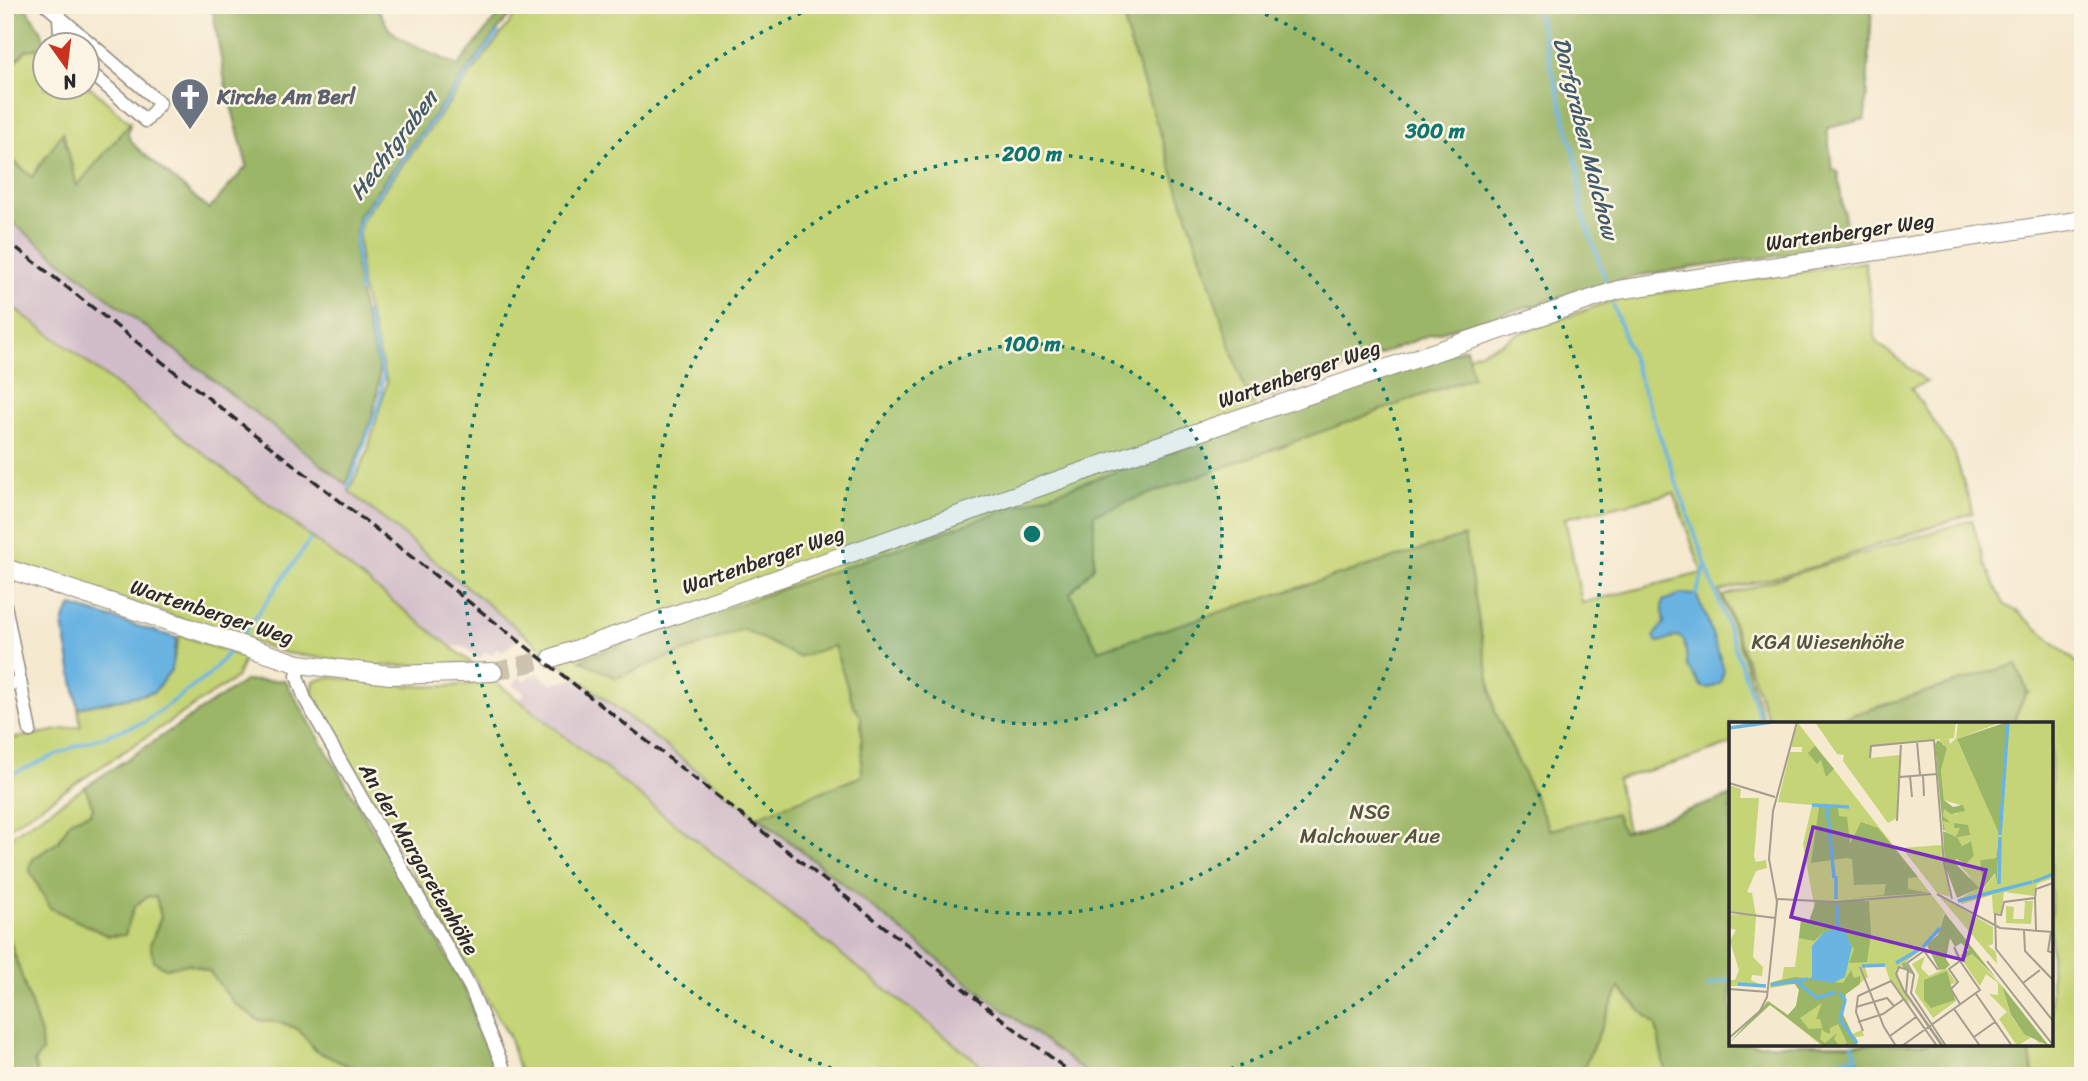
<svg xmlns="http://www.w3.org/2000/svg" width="2088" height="1081" viewBox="0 0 2088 1081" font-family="Sriracha,sans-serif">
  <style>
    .industrial { fill: #d1bdc9 }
    .green { fill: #c5d476; stroke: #788050; stroke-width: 2; fill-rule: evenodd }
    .forest { fill: #9cb667; stroke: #647049; stroke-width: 2 }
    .water { fill: #6ab4e2; stroke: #4a7086; stroke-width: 2 }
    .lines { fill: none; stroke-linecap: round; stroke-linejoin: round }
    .stream { stroke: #6ab4e2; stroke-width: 3.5 }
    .secondary-tunnel { stroke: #cdc3af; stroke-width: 18; stroke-dasharray: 18 9; stroke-linecap: butt }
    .street-casing { stroke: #908a7e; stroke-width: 15 }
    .secondary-casing { stroke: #908a7e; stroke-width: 20 }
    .street { stroke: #fff; stroke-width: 12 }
    .secondary { stroke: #fff; stroke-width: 18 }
    .rail { stroke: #2b2b2b; stroke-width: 3.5; stroke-dasharray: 10 5; stroke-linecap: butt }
    .ring { fill: none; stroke: #0f766e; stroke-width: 3.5; stroke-dasharray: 3.5 7 }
    .labels { text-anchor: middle; stroke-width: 5; stroke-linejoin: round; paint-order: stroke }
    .worship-label { font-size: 21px; font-weight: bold; fill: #5b616d; stroke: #fcf5e5; text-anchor: start }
    .street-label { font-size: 21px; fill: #2b2b2b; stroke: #fcf5e5 }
    .park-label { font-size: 21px; fill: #52553e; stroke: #fcf5e5 }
    .water-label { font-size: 23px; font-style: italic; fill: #415b6b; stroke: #fcf5e5 }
    .inset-river { fill: none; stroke: #6ab4e2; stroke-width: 3.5 }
    .inset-road { fill: none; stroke: #a49d8e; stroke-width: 2 }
    .view { fill: #7b2cbf; fill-opacity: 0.15; stroke: #7b2cbf; stroke-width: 3.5 }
    .inset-edge { fill: none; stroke: #2b2b2b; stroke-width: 3.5 }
    .centre { fill: #0f766e; stroke: #fcf5e5; stroke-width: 3.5 }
    .ring-label { font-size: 21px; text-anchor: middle; font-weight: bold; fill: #0f766e; stroke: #fcf5e5; stroke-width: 5; stroke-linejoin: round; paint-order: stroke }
  </style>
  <rect width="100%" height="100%" fill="#fcf5e5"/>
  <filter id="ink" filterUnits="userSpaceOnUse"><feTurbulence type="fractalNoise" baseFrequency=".0143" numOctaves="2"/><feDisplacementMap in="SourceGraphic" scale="14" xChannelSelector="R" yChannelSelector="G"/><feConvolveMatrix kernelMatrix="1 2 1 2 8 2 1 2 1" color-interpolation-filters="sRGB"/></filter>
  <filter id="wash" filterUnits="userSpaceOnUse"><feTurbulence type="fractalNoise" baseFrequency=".00686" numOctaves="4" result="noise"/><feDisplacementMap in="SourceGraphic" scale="28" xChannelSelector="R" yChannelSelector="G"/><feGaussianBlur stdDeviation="1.57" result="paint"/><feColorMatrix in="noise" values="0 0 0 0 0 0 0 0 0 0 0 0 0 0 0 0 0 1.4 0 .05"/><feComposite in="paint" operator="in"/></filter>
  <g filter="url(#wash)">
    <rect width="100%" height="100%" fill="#f5e9d0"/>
    <!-- industrial -->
    <g class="industrial">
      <path d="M 5,217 L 346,484 L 349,491 L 524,633 L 522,636 L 502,652 L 497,648 L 491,655 L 486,651 L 480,658 L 464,647 L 450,646 L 70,349 L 5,302 Z"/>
      <path d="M 537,673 L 551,684 L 578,678 L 1091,1076 L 995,1076 L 519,700 L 525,693 L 513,685 L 519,677 L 525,681 L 531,675 L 534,677 Z"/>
    </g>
    <!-- green -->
    <g class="green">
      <path d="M 523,5 L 1872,5 L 1865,119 L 1827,128 L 1832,169 L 1837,170 L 1849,246 L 1640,275 L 1219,303 L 1264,434 L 1500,344 L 1515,335 L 1617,299 L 1865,262 L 1876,342 L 1927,382 L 1911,388 L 1954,452 L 1973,513 L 1797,572 L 1719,591 L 1738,641 L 1765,724 L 1731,724 L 1731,744 L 1676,763 L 1617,779 L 1627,831 L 1731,1044 L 2051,1044 L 2051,724 L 1942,724 L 1941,722 L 2031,692 L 1940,721 L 1940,724 L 1770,724 L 1723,596 L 1972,520 L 1985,564 L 2004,604 L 2018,612 L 2083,668 L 2083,1076 L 1091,1076 L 578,678 L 349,491 L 367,453 L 387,383 L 361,285 L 359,233 L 362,219 ZM 1674,493 L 1702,573 L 1582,603 L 1565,518 Z"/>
      <path d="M 45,48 L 46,88 L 88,88 L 88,85 L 130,123 L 77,187 L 63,133 L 32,177 L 5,154 L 5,74 L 26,50 Z"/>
      <path d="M 5,302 L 70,349 L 473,664 L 377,666 L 286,653 L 5,561 Z"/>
      <path d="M 180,635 L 243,657 L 244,660 L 236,678 L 5,830 L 5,740 L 81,726 L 78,708 L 154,692 L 171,670 Z"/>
      <path d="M 329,677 C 380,683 442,694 492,679 L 995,1076 L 521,1076 L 509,1036 L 328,730 L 312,693 L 314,681 Z"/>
      <path d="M 85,787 L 93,807 L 91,813 L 71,820 L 58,842 L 34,858 L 134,907 L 147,896 L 156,897 L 161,917 L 150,945 L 165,968 L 189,964 L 209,971 L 234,1003 L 258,1020 L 283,1023 L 299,1030 L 316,1051 L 370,1076 L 38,1076 L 34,1062 L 41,1035 L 5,926 L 5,840 Z"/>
    </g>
    <!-- forest -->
    <g class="forest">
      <path d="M 8,5 L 24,5 L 42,32 L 45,47 L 26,50 L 5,74 L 5,9 Z"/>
      <path d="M 212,5 L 376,5 L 389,29 L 402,39 L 458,66 L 506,5 L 517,5 L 358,216 C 349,271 365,317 379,369 C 381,406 360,450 346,484 L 5,217 L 5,154 L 32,177 L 63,132 L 77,186 L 130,123 L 128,136 L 136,147 L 209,209 L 247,166 L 225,82 Z"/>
      <path d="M 1124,5 L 1872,5 L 1865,119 L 1827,128 L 1832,169 L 1837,170 L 1849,246 L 1640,275 L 1429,335 L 1250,405 L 1126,31 Z"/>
      <path d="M 1466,348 L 1473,377 L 1094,514 L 1094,567 L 1070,593 L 1098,650 L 1464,536 L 1495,712 L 1550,830 L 1616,813 L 1623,832 L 1731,796 L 1731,1044 L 2028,1044 L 2034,1076 L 1666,1076 L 1656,1026 L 1619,988 L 1580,1076 L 1091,1076 L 941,962 L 758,816 L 862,776 L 861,716 L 854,707 L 834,646 L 798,657 L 743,629 L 616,678 L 580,660 Z"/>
      <path d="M 2016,664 L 2027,690 L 2016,715 L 2015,724 L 1822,724 Z"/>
      <path d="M 285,680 L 459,977 L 479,1020 L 501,1076 L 370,1076 L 316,1051 L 299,1030 L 283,1023 L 258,1020 L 234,1003 L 209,971 L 189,964 L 165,968 L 154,961 L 150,945 L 161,917 L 156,897 L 147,896 L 134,907 L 125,935 L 108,936 L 50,908 L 30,871 L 30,864 L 34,858 L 58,842 L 71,820 L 91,813 L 93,807 L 85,787 L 245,681 Z"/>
      <path d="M 5,926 L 41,1035 L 42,1052 L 34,1062 L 38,1076 L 5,1076 Z"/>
    </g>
    <!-- water -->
    <g class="water">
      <path d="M 1681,594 L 1696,595 L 1705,613 L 1724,670 L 1720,683 L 1710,688 L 1702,687 L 1688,667 L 1684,640 L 1678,636 L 1657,643 L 1654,636 L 1664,623 L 1662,608 L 1663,601 Z"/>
      <path d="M 72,606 L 177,638 L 171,670 L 154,692 L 78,708 L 63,625 L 65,617 Z"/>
      <path d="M 1856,1056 L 1865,1076 L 1783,1076 Z"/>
    </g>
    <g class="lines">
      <!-- stream -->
      <g class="stream">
        <path d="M 1535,5 L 1578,168 L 1582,211 L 1605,279"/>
        <path d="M 360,292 L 356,243 L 360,218 L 498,33"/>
        <path d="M 1613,305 L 1706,565 L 1696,595"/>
        <path d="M 348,488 L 380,402 L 383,376 L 366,312"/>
        <path d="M 1706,565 L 1762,724"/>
        <path d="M 244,633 L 310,540"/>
        <path d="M 546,650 L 555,648"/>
        <path d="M 5,777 L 76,746 L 145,722 L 209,675 L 229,652"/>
        <path d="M 1707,986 L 1731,979"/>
        <path d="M 1853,1044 L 1857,1058"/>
        <path d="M 1842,1059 L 1856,1056"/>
        <path d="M 1783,1076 L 1794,1073"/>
      </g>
    </g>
  </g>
  <g filter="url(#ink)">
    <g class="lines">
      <!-- secondary-tunnel -->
      <path class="secondary-tunnel" d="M 493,672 L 552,658"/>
      <defs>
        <g id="street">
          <path d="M 46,5 L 160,103 L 146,121 L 88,70"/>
          <path d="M 59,17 L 60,35 L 64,46"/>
          <path d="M 5,587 L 10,570"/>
          <path d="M 5,605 L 30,731"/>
          <path d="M 299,664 L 297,676 L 305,699 L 470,987 L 507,1076"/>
          <path d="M 5,685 L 20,682"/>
        </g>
        <g id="secondary">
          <path d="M 5,568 L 299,664 L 390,675 L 493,672"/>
          <path d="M 552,658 L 1113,461 L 1618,290 L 2083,220"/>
        </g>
      </defs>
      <!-- street casing -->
      <use href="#street" class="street-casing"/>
      <!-- secondary casing -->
      <use href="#secondary" class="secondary-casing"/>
      <!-- street -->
      <use href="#street" class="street"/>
      <!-- secondary -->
      <use href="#secondary" class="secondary"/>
      <!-- rail -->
      <path class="rail" d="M 5,239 L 1075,1076"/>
    </g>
  </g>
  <!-- distance rings -->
  <circle cx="1032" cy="534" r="190" fill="#0f766e" fill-opacity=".12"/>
  <g class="ring">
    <circle cx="1032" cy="534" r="190"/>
    <circle cx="1032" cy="534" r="380"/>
    <path d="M851 1075A570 570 0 0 1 818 6M1246 6A570 570 0 0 1 1213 1075"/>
  </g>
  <!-- icons -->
  <defs>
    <symbol id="church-pin" viewBox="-11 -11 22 30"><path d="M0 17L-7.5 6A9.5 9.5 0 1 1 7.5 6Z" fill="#6b7280" stroke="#fcf5e5"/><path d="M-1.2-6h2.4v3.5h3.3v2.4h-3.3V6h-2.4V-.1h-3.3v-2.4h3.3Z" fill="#fff"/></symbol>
  </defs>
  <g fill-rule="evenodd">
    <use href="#church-pin" x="168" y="75" width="44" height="60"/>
  </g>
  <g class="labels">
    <!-- worship labels -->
    <g class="worship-label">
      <text x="217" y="104">Kirche Am Berl</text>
    </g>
    <!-- street labels -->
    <g class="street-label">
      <text transform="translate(1850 232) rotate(-8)" y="7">Wartenberger Weg</text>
      <text transform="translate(1299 374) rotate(-19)" y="7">Wartenberger Weg</text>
      <text transform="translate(763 560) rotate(-19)" y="7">Wartenberger Weg</text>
      <text transform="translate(212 612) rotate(18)" y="7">Wartenberger Weg</text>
      <text transform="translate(419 859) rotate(60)" y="7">An der Margaretenhöhe</text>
    </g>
    <!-- park labels -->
    <g class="park-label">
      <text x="1828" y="649">KGA Wiesenhöhe</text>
      <text x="1370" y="819">NSG<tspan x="1370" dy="24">Malchower Aue</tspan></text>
    </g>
    <!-- water labels -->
    <g class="water-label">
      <text transform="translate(1586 138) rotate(76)" y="8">Dorfgraben Malchow</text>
      <text transform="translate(393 145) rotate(-53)" y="8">Hechtgraben</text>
    </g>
  </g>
  <!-- overview -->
  <g transform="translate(1729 722)">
    <rect width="324" height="324" fill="#f5e9d0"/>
    <path d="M 86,0 L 227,0 L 225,16 L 212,18 L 220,17 L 221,22 L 227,16 L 229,0 L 273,0 L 228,17 L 270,112 L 278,0 L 324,0 L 324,156 L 308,162 L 305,174 L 275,170 L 272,191 L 264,191 L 263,173 L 233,182 L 228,178 L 244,169 L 241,155 L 225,137 L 237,142 L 245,134 L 241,119 L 233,124 L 216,109 L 214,98 L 222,101 L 213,94 L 215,87 L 227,92 L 231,83 L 215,78 L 212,48 L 215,21 L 210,27 L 211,17 L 141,24 L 141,36 L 171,33 L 168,96 L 159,101 L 114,39 L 115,33 L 108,32 ZM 270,113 L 269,159 L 264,142 L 257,142 L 258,151 L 266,152 L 254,168 L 251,138 L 267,136 ZM 69,1 L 216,190 L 209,212 L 167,248 L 182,285 L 161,259 L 156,244 L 136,245 L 139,255 L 117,272 L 113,298 L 123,312 L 133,308 L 135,314 L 127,315 L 129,324 L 93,324 L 41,282 L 59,293 L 67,284 L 70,268 L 66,262 L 41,266 L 41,261 L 53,257 L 55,245 L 66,245 L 72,198 L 80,199 L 86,189 L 74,122 L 83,83 L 49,80 L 61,30 L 73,30 L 73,25 L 62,25 ZM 0,63 L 12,67 L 11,76 L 30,76 L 25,135 L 27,140 L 37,138 L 38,146 L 27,149 L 18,170 L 23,171 L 27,194 L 24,235 L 34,245 L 33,254 L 23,253 L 22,258 L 34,264 L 0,264 L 0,258 L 6,258 L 10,248 L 1,219 L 7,208 L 0,206 L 0,192 L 10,193 L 0,188 ZM 213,123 L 221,175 L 208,171 L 173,126 ZM 209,173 L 264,205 L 264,222 L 259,224 L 267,230 L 268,242 ZM 296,179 L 304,179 L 302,202 L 277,201 L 277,184 L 285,185 L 284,197 L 295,197 ZM 243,232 L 273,264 L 282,294 L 295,312 L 306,313 L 314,324 L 303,315 L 288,324 L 270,297 L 278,290 L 260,272 L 269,273 L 269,261 L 257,252 L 251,264 L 233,238 ZM 196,234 L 192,246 L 200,254 L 217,246 L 227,260 L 221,263 L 227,279 L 204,296 L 186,270 L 190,253 L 183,242 Z" fill="#c5d476" fill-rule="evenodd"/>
    <path d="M 278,0 L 270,112 L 228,17 ZM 209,18 L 218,26 L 212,48 L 215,78 L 224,85 L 234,83 L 236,89 L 222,92 L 215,87 L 214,94 L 222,101 L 214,99 L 216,108 L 214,108 L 206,22 ZM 86,24 L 105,47 L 97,55 L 92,38 L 88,42 L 79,31 ZM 90,85 L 109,86 L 110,94 L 118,95 L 121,122 L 132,100 L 149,106 L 189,155 L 179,156 L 179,167 L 200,171 L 121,176 L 155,173 L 157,162 L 125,163 L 123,137 L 117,136 L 82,141 ZM 225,101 L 239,103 L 241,113 L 228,115 L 233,124 L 242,119 L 245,134 L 237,142 L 227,137 L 226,141 L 250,166 L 228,176 L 216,144 L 214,109 L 227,115 L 231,106 L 225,106 ZM 270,114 L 268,159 L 266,151 L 254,167 L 251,138 L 267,136 ZM 87,179 L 140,179 L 142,212 L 138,240 L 120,241 L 125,227 L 113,209 L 95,210 L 85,219 L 70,216 L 72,198 L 80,199 ZM 216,191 L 267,256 L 243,232 L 233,238 L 232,233 L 240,228 L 232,221 L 226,225 L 221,216 L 217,237 L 221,243 L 216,247 L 210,248 L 198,223 L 176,240 L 183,251 L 182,252 L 173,244 L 173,242 L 209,213 ZM 122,248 L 125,256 L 131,254 L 131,262 L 117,272 L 113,290 L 129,324 L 113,324 L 118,321 L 109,302 L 101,306 L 101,312 L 94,309 L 91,297 L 87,297 L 93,281 L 71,296 L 80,307 L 93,306 L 91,317 L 96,321 L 108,311 L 105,317 L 110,324 L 95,324 L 41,283 L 0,321 L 39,279 L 59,293 L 67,284 L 70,268 L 66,262 L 41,261 L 66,255 L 114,261 ZM 218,249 L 226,278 L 202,286 L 195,278 L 195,258 ZM 273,264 L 320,324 L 295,312 L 282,293 Z" fill="#9cb667"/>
    <path d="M 108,207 L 116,210 L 123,225 L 116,255 L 104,261 L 79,257 L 83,255 L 83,224 L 95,210 Z" fill="#6ab4e2"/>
    <path class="inset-river" d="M 0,6 L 43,0M 83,83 L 120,85M 98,84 L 105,156M 271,113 L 279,0M 107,154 L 107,177M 304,160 L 324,152M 270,162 L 271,115M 229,179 L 303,160M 108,208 L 108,183M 194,225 L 211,206M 167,241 L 191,227M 133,244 L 156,243M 67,259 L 88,276 L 107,270M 9,262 L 37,264M 42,263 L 79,257M 111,271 L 116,278 L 111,298 L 128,321"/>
    <path class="inset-road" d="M 188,20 L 191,53M 141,36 L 142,24 L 205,18 L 215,141 L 223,177M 194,53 L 195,74M 181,54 L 183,75M 171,55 L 208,52M 0,61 L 46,75M 168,99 L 172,21M 208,172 L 271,206 L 324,210M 306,176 L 307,167 L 324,161M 47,177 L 107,180 L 202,172M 0,190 L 46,196M 307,208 L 306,176 L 275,180 L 272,193 L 266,192 L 267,227 L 324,299M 295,209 L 296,229 L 324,258M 322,210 L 319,229 L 324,231M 231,239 L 220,247 L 229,260 L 222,267 L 231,282M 258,239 L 324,323M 131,245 L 155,305 L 167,324M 209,248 L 195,229 L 178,241 L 185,253 L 182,271 L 217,324M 294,261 L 311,248M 0,267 L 39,270M 247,272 L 283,324M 127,285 L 158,276 L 165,284M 225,287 L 251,324M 129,300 L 154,292 L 175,277M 134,309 L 127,290 L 129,274 L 162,259 L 208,324M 161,314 L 187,295M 245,315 L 266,300M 0,316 L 31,289 L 38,275 L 48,180 L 40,137 L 44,89 L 68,0M 173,324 L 251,268 L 231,239 L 225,225 L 230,235M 213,324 L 175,269 L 167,252 L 170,245 L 179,248 L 177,271 L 214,324"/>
    <path class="view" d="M 84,105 L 257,148 L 234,238 L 62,195 Z"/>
    <rect width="324" height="324" class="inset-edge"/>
  </g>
  <circle cx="1032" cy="534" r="10" class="centre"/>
  <g class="ring-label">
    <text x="1435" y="138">300 m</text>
    <text x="1032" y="161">200 m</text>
    <text x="1032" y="351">100 m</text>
  </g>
  <!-- margin -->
  <rect width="2088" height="1081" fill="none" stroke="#fcf5e5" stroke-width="28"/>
  <!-- north arrow -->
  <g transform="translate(66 66) rotate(166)"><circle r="33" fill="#fcf5e5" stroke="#a8a49b" stroke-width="2"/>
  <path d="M0-5L12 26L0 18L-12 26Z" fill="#c8321e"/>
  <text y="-10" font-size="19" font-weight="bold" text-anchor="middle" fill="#2b2b2b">N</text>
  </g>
</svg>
